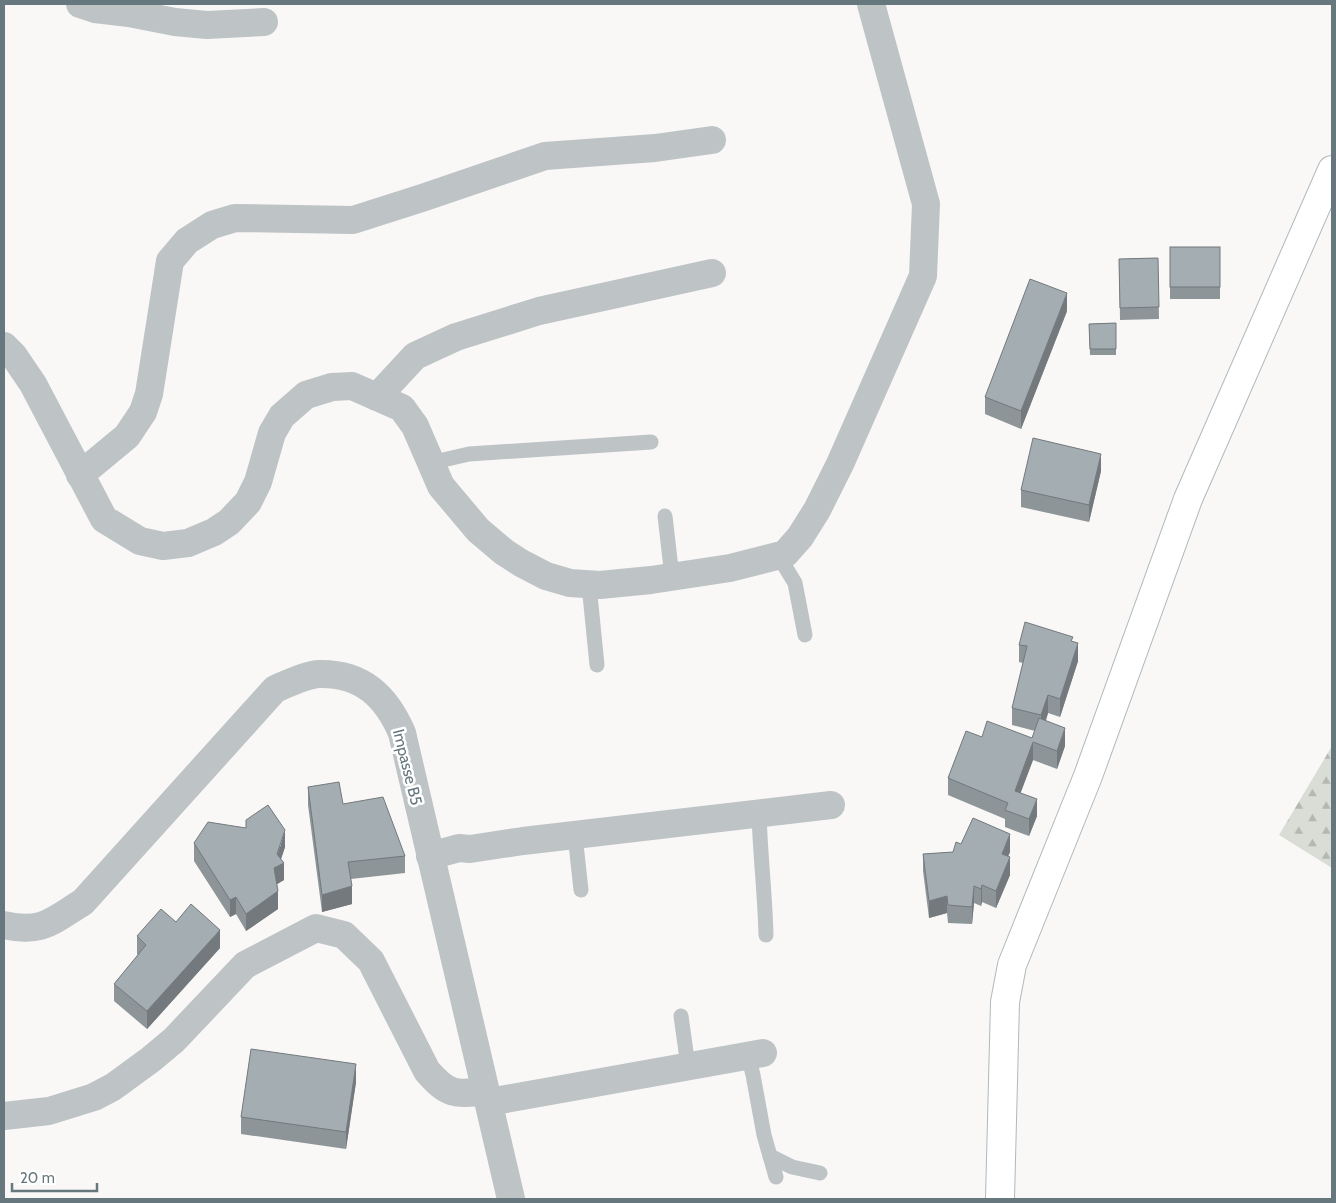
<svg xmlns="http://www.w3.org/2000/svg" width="1336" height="1203" viewBox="0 0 1336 1203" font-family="Cabin,sans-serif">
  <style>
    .forest { fill: url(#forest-firs) }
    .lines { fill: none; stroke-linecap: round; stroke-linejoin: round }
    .secondary-casing { stroke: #b1b8bb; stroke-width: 30 }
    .lane { stroke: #bec3c6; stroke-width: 15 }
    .street { stroke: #bec3c6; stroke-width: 28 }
    .secondary { stroke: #fff; stroke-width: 28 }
    .wall { fill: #8d9598 }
    .shaded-wall { fill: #73797c }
    .building { fill: #a4adb1; stroke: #73797c }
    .labels { text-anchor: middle; stroke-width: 5; stroke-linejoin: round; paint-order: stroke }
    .street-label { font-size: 16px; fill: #66777e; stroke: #fff }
  </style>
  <defs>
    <pattern id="forest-firs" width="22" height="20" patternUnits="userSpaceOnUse" patternTransform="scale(1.25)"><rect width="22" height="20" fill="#d9ddd6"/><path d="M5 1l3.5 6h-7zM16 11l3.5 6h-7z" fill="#b4b8b3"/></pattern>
  </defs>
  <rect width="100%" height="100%" fill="#f9f8f7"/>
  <!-- forest -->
  <path class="forest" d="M 1332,746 L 1332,868 L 1279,835 Z"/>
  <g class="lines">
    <defs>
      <path id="secondary" d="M 1000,1199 L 1005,1002 L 1012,965 L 1088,776 L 1188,499 L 1332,170"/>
    </defs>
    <!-- secondary casing -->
    <use href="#secondary" class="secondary-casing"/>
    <!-- lane -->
    <g class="lane">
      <path d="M 430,463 L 469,454 L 651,442"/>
      <path d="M 665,516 L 672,577"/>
      <path d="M 778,555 L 795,583 L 805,635"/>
      <path d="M 589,585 L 597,665"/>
      <path d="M 759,813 C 760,853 765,894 766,935"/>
      <path d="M 575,835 L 581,890"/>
      <path d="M 681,1016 L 688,1066"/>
      <path d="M 748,1055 L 753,1075 L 764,1135 L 776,1177"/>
      <path d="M 770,1156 L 792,1167 L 820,1173"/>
    </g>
    <!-- street -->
    <g class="street">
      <path d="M 80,4 L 95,9 L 129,13 L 175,22 L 207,25 L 264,22"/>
      <path d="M 4,346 L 14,356 L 33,384 L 104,519 L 140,541 L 163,546 L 188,543 L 214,532 L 229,522 L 248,502 L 258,482 L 272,433 L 282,416 L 306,395 L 332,387 L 352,386 L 402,408 L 415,426 L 441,486 L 478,530 L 504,552 L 521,563 L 546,576 L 570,583 L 600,585 L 651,580 L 730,568 L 785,554 L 800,537 L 817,510 L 840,464 L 923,276 L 926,204 L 871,4"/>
      <path d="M 377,397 L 415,356 L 456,337 L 539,311 L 712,273"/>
      <path d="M 80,475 L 127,436 L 143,412 L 149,394 L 170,261 L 187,241 L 212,225 L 235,218 L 353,220 L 422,198 L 545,156 L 655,148 L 712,140"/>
      <path d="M 430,856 L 459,848 L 470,849 L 523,841 L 831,805"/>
      <path d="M 4,925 C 42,934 52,921 83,902 L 275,689 C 289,683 305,675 319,674 C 362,673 386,696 402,733 L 511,1199"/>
      <path d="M 489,1102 L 763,1053"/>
      <path d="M 4,1116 L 49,1111 L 94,1097 L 113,1087 L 150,1060 L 174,1040 L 245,965 L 316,928 L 344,935 L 371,961 L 427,1071 C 448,1095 455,1095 485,1091"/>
    </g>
    <!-- secondary -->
    <use href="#secondary" class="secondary"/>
  </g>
  <!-- wall -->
  <g class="wall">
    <rect x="1170" y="247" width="50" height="52"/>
    <path d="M 1158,258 L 1159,319 L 1120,320 L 1119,259 Z"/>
    <path d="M 1067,311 L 1021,429 L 985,414 L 985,397 Z"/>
    <path d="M 1116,323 L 1116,355 L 1090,355 L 1089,324 Z"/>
    <path d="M 1101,471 L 1089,522 L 1021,507 L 1021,490 Z"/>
    <path d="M 1073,642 L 1078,661 L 1060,717 L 1048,713 L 1046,721 L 1065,746 L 1057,769 L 1033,760 L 1020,793 L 1037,816 L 1029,836 L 1005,827 L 1005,819 L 948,795 L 948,778 L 982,737 L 1032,738 L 1035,731 L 1012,725 L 1012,708 L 1023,663 L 1019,662 L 1019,645 Z"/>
    <path d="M 308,787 L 343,804 L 405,856 L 405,873 L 351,879 L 352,904 L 322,912 L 308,805 Z"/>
    <path d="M 194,843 L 285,847 L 281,859 L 284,880 L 277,884 L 278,909 L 246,931 L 236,914 L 230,917 L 194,861 Z"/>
    <path d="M 961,844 L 1010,852 L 1008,856 L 1010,875 L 996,908 L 982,902 L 981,906 L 974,903 L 972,924 L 948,923 L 947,913 L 929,918 L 923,871 L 923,854 L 953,852 Z"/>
    <path d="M 176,922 L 220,948 L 147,1029 L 114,1001 L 114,984 L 138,955 L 137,954 L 137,936 Z"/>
    <path d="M 356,1082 L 346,1149 L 241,1134 L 241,1117 Z"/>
  </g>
  <!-- shaded-wall -->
  <g class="shaded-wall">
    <path d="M 1067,293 L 1067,311 L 1021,429 L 1021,411 Z"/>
    <path d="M 1101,454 L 1101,471 L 1089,522 L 1089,505 Z"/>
    <path d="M 1078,643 L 1078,661 L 1060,717 L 1060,699 Z"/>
    <path d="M 1048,695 L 1048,713 L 1041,733 L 1041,715 Z"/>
    <path d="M 1065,728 L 1065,746 L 1057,769 L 1057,751 Z"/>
    <path d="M 1033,742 L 1033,760 L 1015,808 L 1015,791 Z"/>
    <path d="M 1037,799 L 1037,816 L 1029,836 L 1029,819 Z"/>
    <path d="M 285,830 L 285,847 L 279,865 L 284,863 L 284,880 L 274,886 L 274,868 Z"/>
    <path d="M 1010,834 L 1010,852 L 1002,871 L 1002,854 Z"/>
    <path d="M 1010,857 L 1010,875 L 996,908 L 996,891 Z"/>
    <path d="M 982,885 L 982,902 L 981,906 L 981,889 Z"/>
    <path d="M 352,886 L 352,904 L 322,912 L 322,895 Z"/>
    <path d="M 974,886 L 974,903 L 972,924 L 972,907 Z"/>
    <path d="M 278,891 L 278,909 L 246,931 L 246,914 Z"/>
    <path d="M 947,896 L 947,913 L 929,918 L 929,901 Z"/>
    <path d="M 236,897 L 236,914 L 230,917 L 230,900 Z"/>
    <path d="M 220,930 L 220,948 L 147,1029 L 147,1011 Z"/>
    <path d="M 356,1064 L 356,1082 L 346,1149 L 346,1132 Z"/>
  </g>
  <!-- building -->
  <g class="building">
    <rect x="1170" y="247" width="50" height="40"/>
    <path d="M 1158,258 L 1159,307 L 1120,308 L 1119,259 Z"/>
    <path d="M 1030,279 L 1067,293 L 1021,411 L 985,397 Z"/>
    <path d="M 1116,323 L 1116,349 L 1090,349 L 1089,324 Z"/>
    <path d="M 1033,438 L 1101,454 L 1089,505 L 1021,490 Z"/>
    <path d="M 1025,622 L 1073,637 L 1071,641 L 1078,643 L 1060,699 L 1048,695 L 1041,715 L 1012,708 L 1027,646 L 1019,645 Z"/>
    <path d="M 1039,718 L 1065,728 L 1057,751 L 1033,742 L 1015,791 L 1037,799 L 1029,819 L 1005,810 L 1008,803 L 948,778 L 966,731 L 982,737 L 987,721 L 1032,738 Z"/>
    <path d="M 339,782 L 343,804 L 383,797 L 405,856 L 348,862 L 352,886 L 322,895 L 308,787 Z"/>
    <path d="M 268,805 L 285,830 L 277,854 L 284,863 L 274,868 L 278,891 L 246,914 L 236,897 L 230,900 L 194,843 L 208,822 L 246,828 L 246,820 Z"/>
    <path d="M 973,818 L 1010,834 L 1002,854 L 1010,857 L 996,891 L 982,885 L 981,889 L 974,886 L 972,907 L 948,905 L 947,896 L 929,901 L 923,854 L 953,852 L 956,842 L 961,844 Z"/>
    <path d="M 191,904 L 220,930 L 147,1011 L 114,984 L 146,945 L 137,936 L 161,909 L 176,922 Z"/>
    <path d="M 251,1049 L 356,1064 L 346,1132 L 241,1117 Z"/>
  </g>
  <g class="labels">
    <!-- street labels -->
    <g class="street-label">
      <text transform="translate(408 767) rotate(76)" y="6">Impasse B5</text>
    </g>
  </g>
  <!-- border -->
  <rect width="1336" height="1203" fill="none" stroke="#66777e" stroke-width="10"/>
  <!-- scale -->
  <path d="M12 1183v8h85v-8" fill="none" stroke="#66777e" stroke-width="2.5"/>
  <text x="20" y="1183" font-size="15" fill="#66777e" stroke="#ffffff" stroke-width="4" paint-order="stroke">20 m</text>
</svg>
